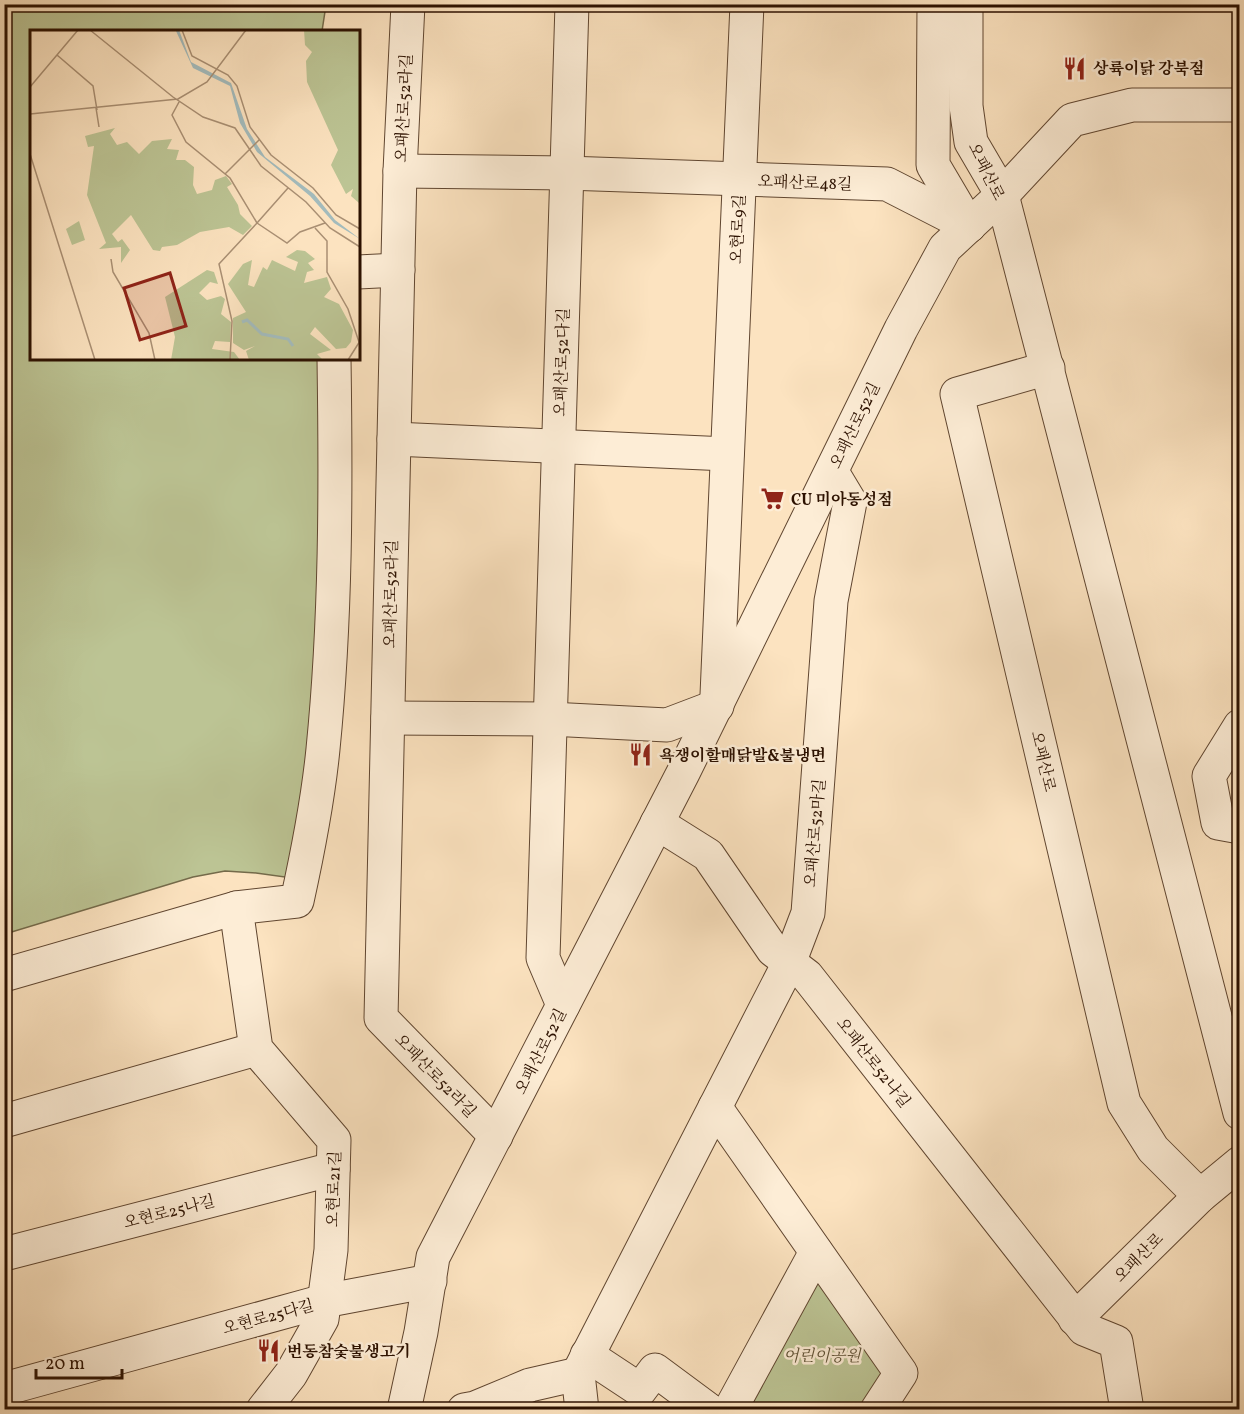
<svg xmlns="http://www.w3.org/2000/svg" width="1244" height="1414" viewBox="0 0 1244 1414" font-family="Vollkorn,'Noto Serif KR',serif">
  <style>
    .green { fill: #bcc494; stroke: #746a4a; stroke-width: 1.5 }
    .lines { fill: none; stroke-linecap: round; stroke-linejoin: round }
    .minor-casing { stroke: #604630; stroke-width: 35 }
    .tertiary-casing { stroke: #604630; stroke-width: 35 }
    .minor { stroke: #fdedd6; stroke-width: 33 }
    .tertiary { stroke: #fdedd6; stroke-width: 33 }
    .labels { text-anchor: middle; stroke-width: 5; stroke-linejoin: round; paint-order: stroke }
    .poi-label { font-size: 16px; font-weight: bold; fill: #2c1100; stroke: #fdedd6; text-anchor: start }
    .street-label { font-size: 16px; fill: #2c1100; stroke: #fdedd6 }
    .park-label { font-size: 16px; font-style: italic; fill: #5e5034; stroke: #fdedd6 }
    .inset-river { fill: none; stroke: #a3bbbc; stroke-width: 3 }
    .inset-road { fill: none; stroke: #a98f73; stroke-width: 1.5 }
    .view { fill: #8f2418; fill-opacity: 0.15; stroke: #8f2418; stroke-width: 3 }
    .inset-edge { fill: none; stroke: #2c1100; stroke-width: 3 }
  </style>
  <rect width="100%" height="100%" fill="#fce3c0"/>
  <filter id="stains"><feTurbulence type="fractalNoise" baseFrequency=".00333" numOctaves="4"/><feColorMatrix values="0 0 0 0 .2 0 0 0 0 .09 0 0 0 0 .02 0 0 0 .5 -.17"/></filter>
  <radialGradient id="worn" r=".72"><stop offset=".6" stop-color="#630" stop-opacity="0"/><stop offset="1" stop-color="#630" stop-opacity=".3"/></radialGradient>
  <!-- green -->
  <g class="green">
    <path d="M 5,5 L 326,5 L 322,31 L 32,32 L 32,358 L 334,359 L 333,561 L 292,878 L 256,873 L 225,871 L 193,877 L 5,934 Z"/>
    <path d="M 816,1252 L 900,1371 L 876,1409 L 740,1410 Z"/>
  </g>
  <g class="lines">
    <defs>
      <g id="minor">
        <path d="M 408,4 L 400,171 L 381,1018 L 496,1136"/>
        <path d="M 934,4 L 933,165 L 969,226"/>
        <path d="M 400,171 L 566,173 L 887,184 L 969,226"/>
        <path d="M 358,272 L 398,270"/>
        <path d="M 1048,368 L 957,394 L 1124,1103 L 1153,1149 L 1200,1196"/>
        <path d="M 394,439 L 727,454"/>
        <path d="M 717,695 L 747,4"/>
        <path d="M 388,718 L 550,719 L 667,725 L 717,706"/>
        <path d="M 1240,726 L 1209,776 L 1218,823 L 1240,827"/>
        <path d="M 657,823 L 708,855 L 773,950 L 807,976 L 1084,1329 L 1116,1342 L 1127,1410"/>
        <path d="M 236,908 L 256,1049 L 334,1140 L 331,1250 L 322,1319 L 291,1374 L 263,1410"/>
        <path d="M 4,975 L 236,908 L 297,901 C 308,851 318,800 323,749 C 336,619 336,489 334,358"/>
        <path d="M 563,1005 L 543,958 L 572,4"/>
        <path d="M 715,1107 L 901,1373 L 877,1410"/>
        <path d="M 4,1121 L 256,1049"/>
        <path d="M 4,1254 L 333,1169"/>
        <path d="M 1075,1319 L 1200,1196 L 1240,1163"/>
        <path d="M 587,1355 L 640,1390 L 655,1370 L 709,1410"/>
        <path d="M 578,1374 L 789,963 L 808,913 L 831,601 L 850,502 L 832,472"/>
        <path d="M 578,1374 L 582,1410"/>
        <path d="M 4,1389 L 324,1301 L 430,1281"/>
        <path d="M 404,1410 L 421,1332 L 433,1257 L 683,773 L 901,329 L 945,248 L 1002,195 L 1072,120 L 1132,105 L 1240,105"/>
        <path d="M 464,1410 L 475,1408 L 530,1385 L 578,1374"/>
        <path d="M 730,1410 L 816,1252"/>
      </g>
      <path id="tertiary" d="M 966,4 L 966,106 L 971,142 L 1002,195 L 1240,1113"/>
    </defs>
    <!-- minor casing -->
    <use href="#minor" class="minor-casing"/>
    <!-- tertiary casing -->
    <use href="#tertiary" class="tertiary-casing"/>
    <!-- minor -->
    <use href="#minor" class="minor"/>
    <!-- tertiary -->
    <use href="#tertiary" class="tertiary"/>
  </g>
  <!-- icons -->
  <defs>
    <symbol id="restaurant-bare" viewBox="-9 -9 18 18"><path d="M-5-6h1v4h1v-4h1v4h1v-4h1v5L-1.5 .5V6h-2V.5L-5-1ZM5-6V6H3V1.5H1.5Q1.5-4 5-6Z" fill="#8f2418" stroke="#fdedd6" stroke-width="2.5" paint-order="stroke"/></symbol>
    <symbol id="supermarket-bare" viewBox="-9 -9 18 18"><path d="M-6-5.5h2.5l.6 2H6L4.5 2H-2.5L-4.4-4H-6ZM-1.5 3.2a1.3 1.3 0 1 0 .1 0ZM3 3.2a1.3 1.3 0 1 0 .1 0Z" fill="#8f2418" stroke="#fdedd6" stroke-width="2.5" paint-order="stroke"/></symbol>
  </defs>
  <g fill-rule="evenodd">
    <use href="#restaurant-bare" x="1058" y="52" width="33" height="33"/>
    <use href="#supermarket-bare" x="756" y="482" width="33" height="33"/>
    <use href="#restaurant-bare" x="624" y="738" width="33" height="33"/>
    <use href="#restaurant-bare" x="252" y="1334" width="33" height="33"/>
  </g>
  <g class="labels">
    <!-- poi labels -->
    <g class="poi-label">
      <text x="1093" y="74">상륙이닭 강북점</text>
      <text x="791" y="505">CU 미아동성점</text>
      <text x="659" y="761">욕쟁이할매닭발&amp;불냉면</text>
      <text x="287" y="1357">번동참숯불생고기</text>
    </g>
    <!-- street labels -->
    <g class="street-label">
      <text transform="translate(403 108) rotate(-87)" y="6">오패산로52라길</text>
      <text transform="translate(987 171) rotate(64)" y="6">오패산로</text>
      <text transform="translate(805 182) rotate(2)" y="6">오패산로48길</text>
      <text transform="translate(737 229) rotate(-87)" y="6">오현로9길</text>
      <text transform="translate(561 362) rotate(-88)" y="6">오패산로52다길</text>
      <text transform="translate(854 425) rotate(-64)" y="6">오패산로52길</text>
      <text transform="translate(390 594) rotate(-89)" y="6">오패산로52라길</text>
      <text transform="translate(1044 761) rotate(77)" y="6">오패산로</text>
      <text transform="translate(814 833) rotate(-85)" y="6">오패산로52마길</text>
      <text transform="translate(540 1051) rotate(-63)" y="6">오패산로52길</text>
      <text transform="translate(874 1062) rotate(52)" y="6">오패산로52나길</text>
      <text transform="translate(436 1075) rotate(46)" y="6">오패산로52라길</text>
      <text transform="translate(333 1189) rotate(-88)" y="6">오현로21길</text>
      <text transform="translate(169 1211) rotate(-14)" y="6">오현로25나길</text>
      <text transform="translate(1138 1257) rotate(-45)" y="6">오패산로</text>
      <text transform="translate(268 1316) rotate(-15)" y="6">오현로25다길</text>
    </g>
    <!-- park labels -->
    <g class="park-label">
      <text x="822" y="1361">어린이공원</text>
    </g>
  </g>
  <!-- overview -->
  <g transform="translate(30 30)">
    <rect width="330" height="330" fill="#fce3c0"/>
    <path d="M 330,0 L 330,172 L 329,173 L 321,166 L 323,159 L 316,164 L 301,135 L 308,120 L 277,52 L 276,31 L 282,22 L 275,15 L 274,0 ZM 85,98 L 80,104 L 87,115 L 97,112 L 109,124 L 122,111 L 142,109 L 137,119 L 149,120 L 146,130 L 155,130 L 164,137 L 163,155 L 167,164 L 182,160 L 185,150 L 196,146 L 202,154 L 197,157 L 208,175 L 210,184 L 222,196 L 213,205 L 199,197 L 170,202 L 147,215 L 132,217 L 130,221 L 123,220 L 101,185 L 82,204 L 88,212 L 92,209 L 100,220 L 91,233 L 91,217 L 69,219 L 76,213 L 57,165 L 64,116 L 58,117 L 55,106 ZM 49,191 L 55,210 L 42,215 L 36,199 ZM 267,220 L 275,221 L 285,229 L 278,233 L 284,240 L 277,242 L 274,253 L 297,247 L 301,259 L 294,267 L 309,274 L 323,300 L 321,312 L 316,318 L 306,319 L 285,297 L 280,304 L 301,320 L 287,324 L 293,330 L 219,330 L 216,321 L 225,316 L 214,320 L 203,313 L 203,288 L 216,282 L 198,254 L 213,234 L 222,230 L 218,255 L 224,257 L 233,237 L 237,240 L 242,230 L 265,241 L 268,232 L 256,227 ZM 177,240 L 184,242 L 188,254 L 180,252 L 169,263 L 177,270 L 191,266 L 195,269 L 191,284 L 201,292 L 200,312 L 185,311 L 182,319 L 204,322 L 210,330 L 141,330 L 145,307 L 135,267 Z" fill="#bcc494"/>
    <path d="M 149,0 L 161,32 L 201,53 L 217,99 L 235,127 L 284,164 L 305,190 L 330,209 L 304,193 L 280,166 L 227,122 L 210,93 L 200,56 L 163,38 L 146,1 Z" fill="#a3bbbc"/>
    <path class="inset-river" d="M 212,292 L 217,290 L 232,304 L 258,309 L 263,316"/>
    <path class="inset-road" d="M 60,0 L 143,67 L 173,87 L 205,98 L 231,136 L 276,172 L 300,198 L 330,217M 152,0 L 162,26 L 198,45 L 207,56 L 220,97 L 241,125 L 283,158 L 306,185 L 330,199M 27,25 L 63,56 L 67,80M 0,57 L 48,0M 149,72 L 142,85 L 156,112 L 200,148 L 227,193M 66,78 L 69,97M 0,84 L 148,69 L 177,52 L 216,0M 0,124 L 65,330M 195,144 L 229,110M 227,193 L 257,213 L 270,202 L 295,193M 227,193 L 258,158M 285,198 L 297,211 L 297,242 L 318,279 L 329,312M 81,229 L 83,242 L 119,303 L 125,330M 200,330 L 202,291 L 189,234 L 227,193M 318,330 L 330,311"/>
    <path class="view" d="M 140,243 L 156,296 L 110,310 L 94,258 Z"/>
    <rect width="330" height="330" class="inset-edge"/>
  </g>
  <!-- margin -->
  <rect width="1244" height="1414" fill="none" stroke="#fce3c0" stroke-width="24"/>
  <rect x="6" y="6" width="1232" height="1402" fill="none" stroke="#2c1100" stroke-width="3"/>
  <rect x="12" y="12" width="1220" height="1390" fill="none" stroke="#2c1100" stroke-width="1.5"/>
  <!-- scale -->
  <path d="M36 1369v9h86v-9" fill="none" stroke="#2c1100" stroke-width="3"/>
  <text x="45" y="1369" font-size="18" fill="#2c1100" stroke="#fdedd6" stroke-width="4.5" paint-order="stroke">20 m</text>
  <rect width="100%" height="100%" filter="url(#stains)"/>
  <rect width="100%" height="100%" fill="url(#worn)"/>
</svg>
